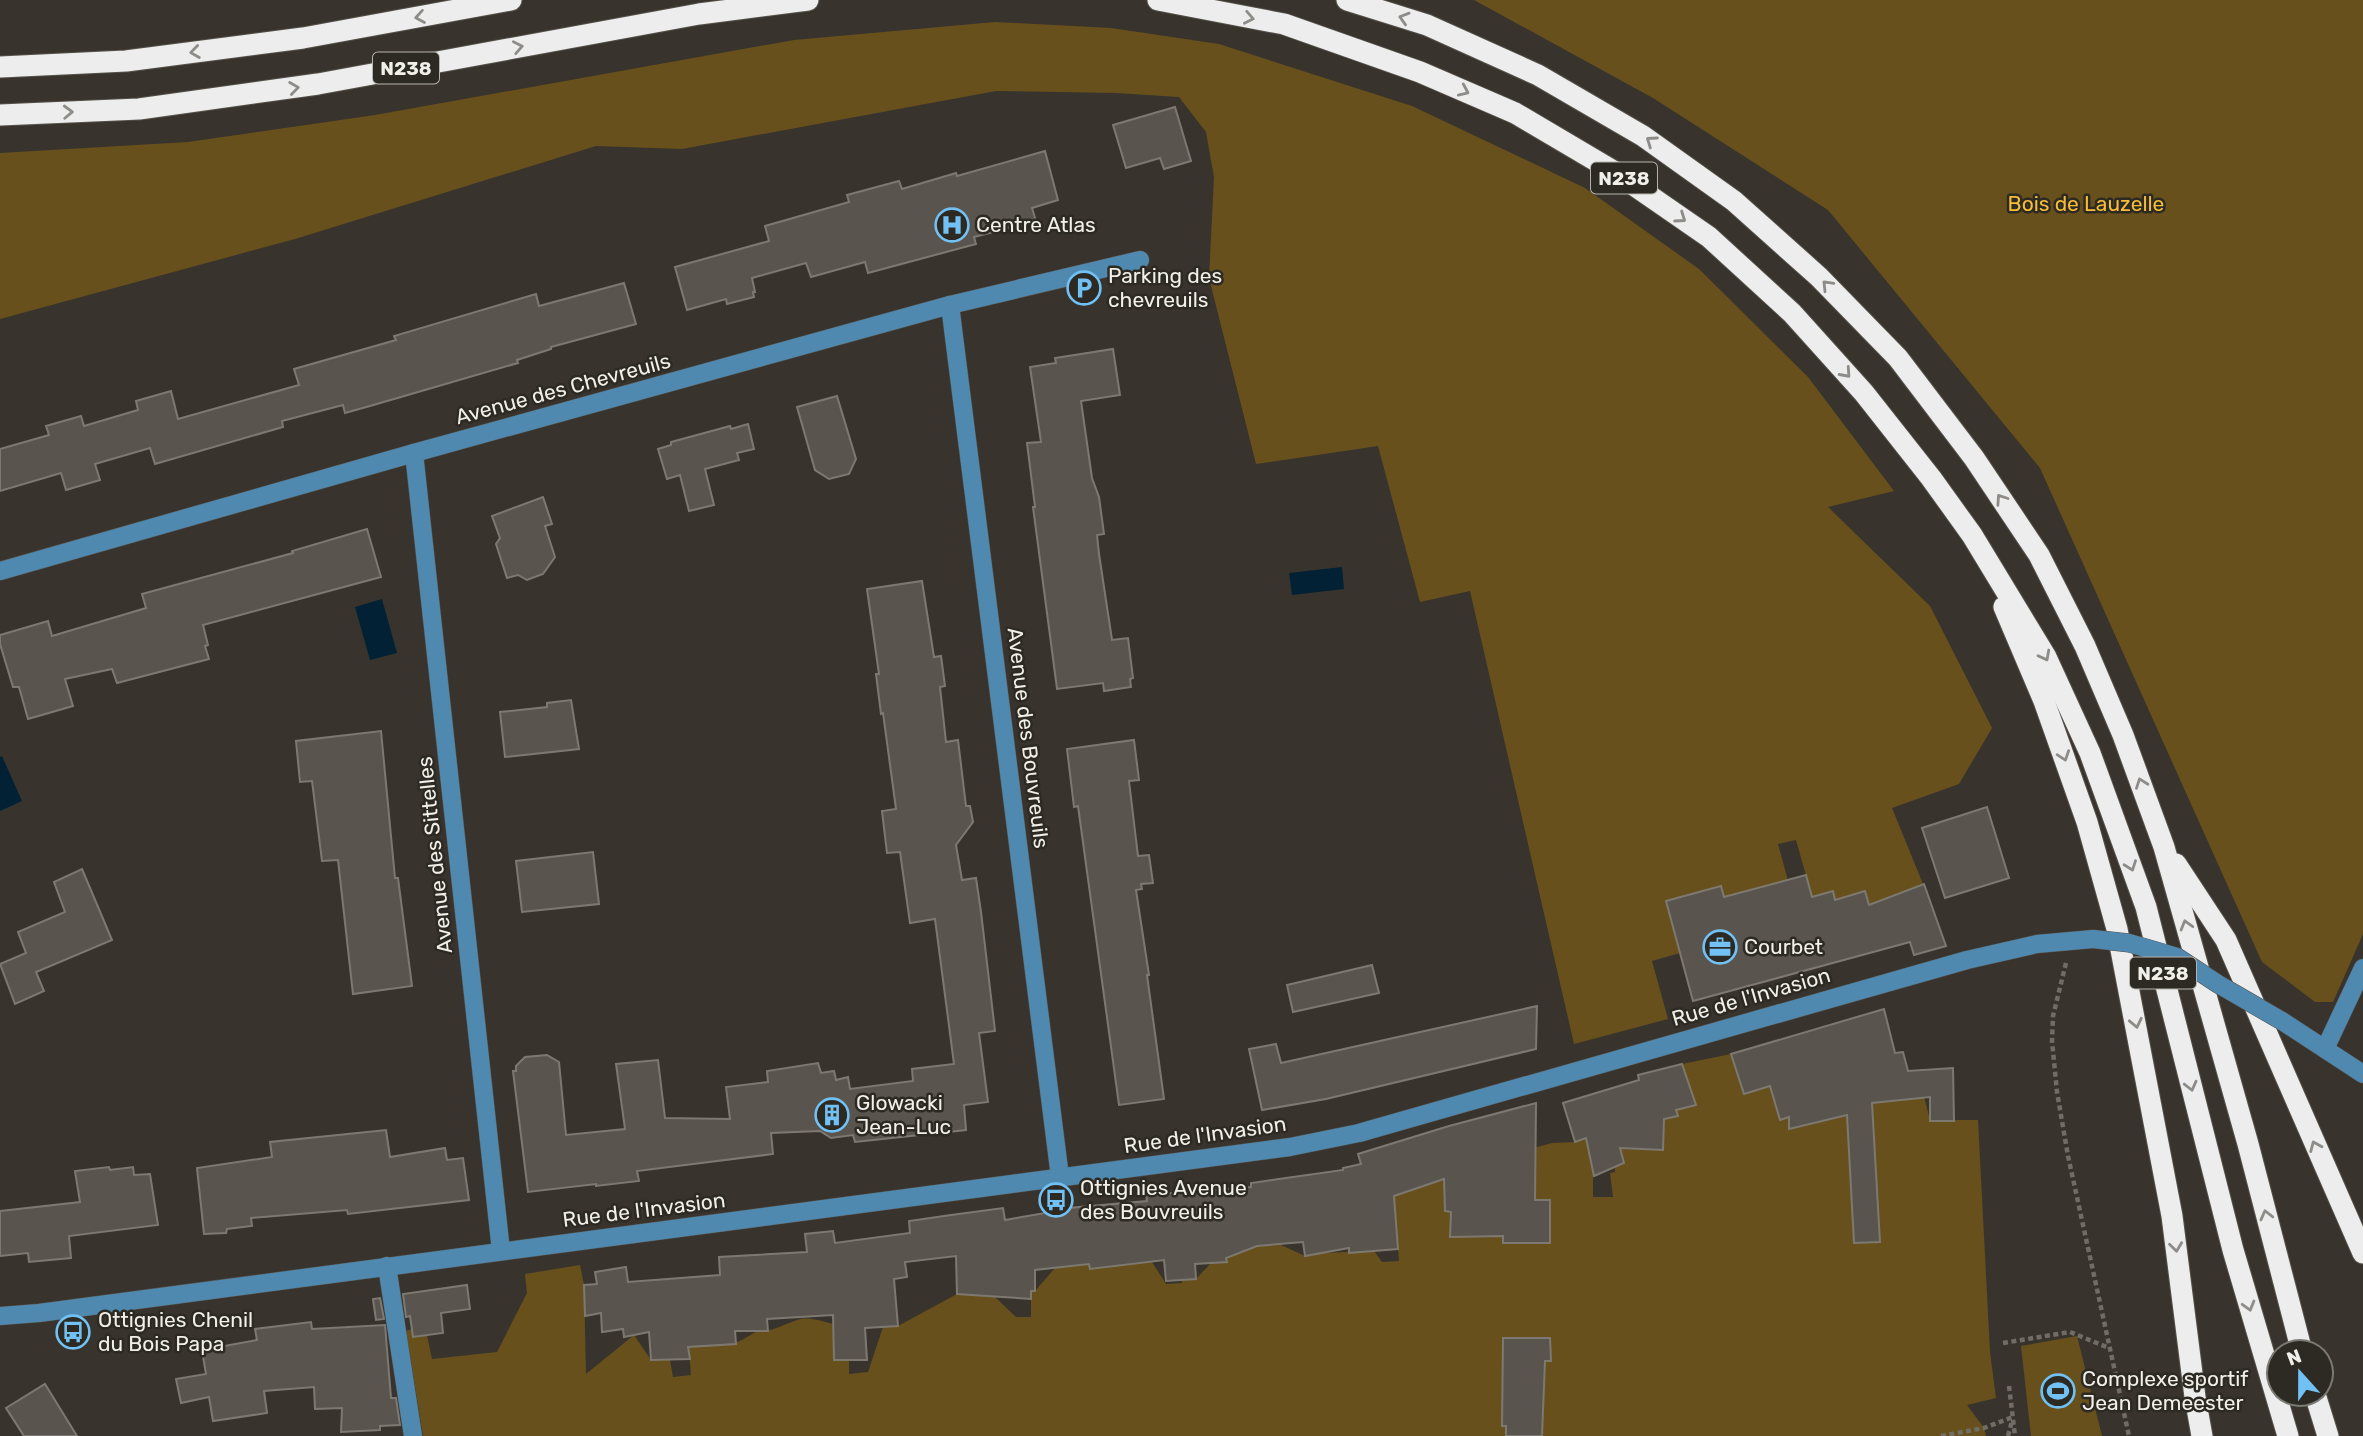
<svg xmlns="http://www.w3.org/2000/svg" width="2363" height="1436" viewBox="0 0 2363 1436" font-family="Rubik,sans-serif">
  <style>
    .green { fill: #67501c }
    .water { fill: #022134 }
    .building { fill: #59554e; stroke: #7d7971; stroke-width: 2 }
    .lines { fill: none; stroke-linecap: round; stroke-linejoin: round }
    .minor-casing { stroke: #56524b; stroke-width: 19 }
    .highway-casing { stroke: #56524b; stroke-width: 23 }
    .path { stroke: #706c66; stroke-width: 4.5; stroke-dasharray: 5 3.5; stroke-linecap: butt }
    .minor { stroke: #4f89af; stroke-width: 18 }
    .highway { stroke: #ededed; stroke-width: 21 }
    .minor-bridge-casing { stroke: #56524b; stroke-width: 19; stroke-linecap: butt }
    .minor-bridge { stroke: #4f89af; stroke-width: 18 }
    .oneway { stroke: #8d8c88 }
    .labels { text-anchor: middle; stroke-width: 5; stroke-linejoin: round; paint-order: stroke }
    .shield { fill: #2d2a23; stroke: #b6b4ae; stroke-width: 2 }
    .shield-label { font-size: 19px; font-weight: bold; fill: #f1efea }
    .park-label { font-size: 21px; fill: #f7bd36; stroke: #2d2a23 }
    .poi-label { font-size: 21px; fill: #f1efea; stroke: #2d2a23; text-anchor: start }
    .street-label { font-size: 21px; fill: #f1efea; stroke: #2d2a23 }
  </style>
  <rect width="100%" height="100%" fill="#38342d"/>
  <!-- green -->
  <g class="green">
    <path d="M 1474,0 L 2363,0 L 2363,934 L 2333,1002 L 2315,1002 L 2262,962 L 2040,468 L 1828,210 L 1653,98 Z"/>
    <path d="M 995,22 L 1111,28 L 1219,44 L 1412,106 L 1585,188 L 1699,269 L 1808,377 L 1894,491 L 1828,507 L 1930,606 L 1992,728 L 1959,784 L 1892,808 L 1923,884 L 1903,892 L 1871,911 L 1865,892 L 1835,900 L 1832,891 L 1812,897 L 1796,840 L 1778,844 L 1792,895 L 1748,891 L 1724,897 L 1721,886 L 1666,901 L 1680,953 L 1652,961 L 1668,1019 L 1574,1044 L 1470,591 L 1420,602 L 1378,446 L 1256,464 L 1209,278 L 1214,177 L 1206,132 L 1179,97 L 1116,93 L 996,91 L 682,149 L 596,146 L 295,239 L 0,319 L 0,153 L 188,142 L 375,115 L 794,40 Z"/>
    <path d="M 1731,1054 L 1744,1093 L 1770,1086 L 1781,1120 L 1789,1117 L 1789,1129 L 1872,1106 L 1872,1103 L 1890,1101 L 1919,1077 L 1930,1120 L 1978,1120 L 1990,1352 L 1996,1398 L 1967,1405 L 1984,1428 L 1986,1436 L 423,1436 L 406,1331 L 412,1329 L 427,1335 L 432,1359 L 497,1352 L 527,1293 L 525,1274 L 580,1265 L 584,1285 L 586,1374 L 634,1335 L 651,1360 L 670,1360 L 673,1377 L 691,1375 L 687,1327 L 722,1326 L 724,1345 C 737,1344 743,1339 754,1333 C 759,1330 764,1331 770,1330 C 803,1320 795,1313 833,1324 L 834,1359 L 849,1360 L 849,1374 L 868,1372 L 883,1327 L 898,1326 L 957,1294 L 995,1297 L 1016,1317 L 1031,1317 L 1031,1291 L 1035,1291 L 1055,1268 L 1089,1264 L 1090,1268 L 1150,1259 L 1166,1284 L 1182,1283 L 1182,1280 L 1196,1279 L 1211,1263 L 1227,1262 L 1226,1258 L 1257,1246 L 1279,1244 L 1305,1256 L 1323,1253 L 1374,1251 L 1382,1262 L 1399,1261 L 1393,1186 L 1403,1193 L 1444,1180 L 1445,1211 L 1451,1212 L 1451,1237 L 1502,1157 L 1552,1143 L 1575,1142 L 1586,1138 L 1593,1171 L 1593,1197 L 1613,1197 L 1610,1173 L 1615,1172 L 1615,1167 L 1624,1163 L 1620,1149 L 1663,1150 L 1664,1135 L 1657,1120 L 1678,1116 L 1676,1110 L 1695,1105 L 1682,1064 Z"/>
    <path d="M 2077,1336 L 2102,1436 L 2031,1436 L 2021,1346 Z"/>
  </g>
  <!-- water -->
  <g class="water">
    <path d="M 1342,567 L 1344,589 L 1292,595 L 1289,573 Z"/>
    <path d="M 382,599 L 397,653 L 370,660 L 355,607 Z"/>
    <path d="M 2,756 L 22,801 L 0,811 L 0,757 Z"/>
  </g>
  <!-- building -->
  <g class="building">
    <path d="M 1175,107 L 1191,161 L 1164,169 L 1160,158 L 1126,168 L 1113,125 Z"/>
    <path d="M 1045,151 L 1058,200 L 1032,208 L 1036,221 L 974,237 L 976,244 L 868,273 L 865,262 L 811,277 L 806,263 L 752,278 L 755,292 L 753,292 L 754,297 L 727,304 L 726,299 L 687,310 L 675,267 L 769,241 L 765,226 L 849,202 L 847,195 L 899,181 L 902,189 L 956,173 L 957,176 Z"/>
    <path d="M 624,283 L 636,324 L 551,347 L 551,349 L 517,360 L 518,363 L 370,406 L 345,413 L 343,405 L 282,421 L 283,427 L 155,464 L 150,448 L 95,464 L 100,480 L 66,490 L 61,473 L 0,491 L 0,449 L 49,435 L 46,426 L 81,416 L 84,426 L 138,410 L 136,401 L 171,391 L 178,419 L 299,385 L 294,369 L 396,340 L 394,336 L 536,294 L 539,306 Z"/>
    <path d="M 1113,349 L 1120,395 L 1081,401 L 1092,478 L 1099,497 L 1104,534 L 1097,535 L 1099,554 L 1112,640 L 1128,638 L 1133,678 L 1130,679 L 1131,687 L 1104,691 L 1103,683 L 1057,689 L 1033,507 L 1035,507 L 1027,443 L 1041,442 L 1030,367 L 1056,363 L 1055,358 Z"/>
    <path d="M 837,396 L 856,459 L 849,474 L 829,479 L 815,470 L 797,407 Z"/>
    <path d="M 748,424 L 754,449 L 737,453 L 739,460 L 705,469 L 714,505 L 689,511 L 680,475 L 667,479 L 658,449 L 671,445 L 671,442 L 730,426 L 731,429 Z"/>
    <path d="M 543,497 L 552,524 L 545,526 L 555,557 L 543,574 L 527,580 L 518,575 L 507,578 L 496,544 L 500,538 L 492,516 Z"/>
    <path d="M 367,529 L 381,577 L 203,625 L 208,645 L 205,646 L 209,659 L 117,683 L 112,669 L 65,679 L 73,706 L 28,719 L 19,687 L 13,687 L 0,644 L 0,635 L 48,621 L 52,636 L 146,608 L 142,594 L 293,553 L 292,551 Z"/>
    <path d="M 922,581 L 934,657 L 941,656 L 945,686 L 940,687 L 946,742 L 958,740 L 966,806 L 970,806 L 973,822 L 956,845 L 962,880 L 976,878 L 981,912 L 995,1031 L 979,1033 L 988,1102 L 964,1105 L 966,1130 L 855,1142 L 853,1135 L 831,1138 L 820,1131 L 771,1133 L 773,1154 L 637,1171 L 639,1181 L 596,1186 L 596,1184 L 528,1192 L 513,1071 L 516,1071 L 516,1066 L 525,1057 L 547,1055 L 559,1062 L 566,1135 L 625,1129 L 616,1064 L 658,1060 L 665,1118 L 730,1119 L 726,1087 L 768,1082 L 767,1071 L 818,1063 L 821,1073 L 834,1071 L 836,1080 L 848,1077 L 850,1089 L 913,1081 L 912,1069 L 954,1064 L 935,919 L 910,923 L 900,852 L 887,853 L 882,811 L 896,809 L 883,713 L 881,714 L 876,674 L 879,674 L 867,589 Z"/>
    <path d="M 571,700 L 579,749 L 505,757 L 500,712 L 547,707 L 547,703 Z"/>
    <path d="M 381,731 L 395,878 L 398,878 L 412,986 L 353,994 L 338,860 L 322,861 L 312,781 L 300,782 L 296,741 Z"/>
    <path d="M 1134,740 L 1139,780 L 1129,781 L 1138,856 L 1149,855 L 1153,883 L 1141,884 L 1142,889 L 1136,890 L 1149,975 L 1147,975 L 1164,1099 L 1119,1105 L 1078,806 L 1074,807 L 1067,749 Z"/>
    <path d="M 1987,807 L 2009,878 L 1945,898 L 1922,828 Z"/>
    <path d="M 593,852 L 599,904 L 522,912 L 516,861 Z"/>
    <path d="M 82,869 L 112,940 L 36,972 L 44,991 L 15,1004 L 0,964 L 26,953 L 18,932 L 65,912 L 54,882 Z"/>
    <path d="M 1806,875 L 1812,897 L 1833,891 L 1835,900 L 1865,891 L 1869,905 L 1924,884 L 1946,946 L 1914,955 L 1910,942 L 1693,1001 L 1666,901 L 1721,886 L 1724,897 Z"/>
    <path d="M 1372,965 L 1379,993 L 1293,1012 L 1287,985 Z"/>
    <path d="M 1537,1006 L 1536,1049 L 1326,1099 L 1262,1110 L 1249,1049 L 1276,1044 L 1281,1063 Z"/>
    <path d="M 1884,1009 L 1895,1053 L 1903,1052 L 1908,1071 L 1953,1068 L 1954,1121 L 1930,1121 L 1930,1097 L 1872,1103 L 1880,1242 L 1854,1243 L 1847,1115 L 1789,1129 L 1789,1117 L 1780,1120 L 1770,1086 L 1744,1094 L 1731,1054 Z"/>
    <path d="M 1682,1064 L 1696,1105 L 1676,1110 L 1678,1116 L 1664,1119 L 1663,1150 L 1620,1148 L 1624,1163 L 1594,1176 L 1586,1138 L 1575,1142 L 1563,1103 L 1639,1080 L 1638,1075 Z"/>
    <path d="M 1536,1103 L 1535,1200 L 1550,1200 L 1550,1243 L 1503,1243 L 1503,1236 L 1450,1237 L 1451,1212 L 1445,1211 L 1444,1179 L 1394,1196 L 1398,1249 L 1349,1253 L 1349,1248 L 1305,1256 L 1303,1242 L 1257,1246 L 1226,1258 L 1227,1262 L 1195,1264 L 1196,1279 L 1166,1281 L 1164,1260 L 1090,1269 L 1089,1264 L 1035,1270 L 1035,1291 L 1031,1291 L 1031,1299 L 957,1294 L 956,1256 L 905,1262 L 907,1277 L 894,1279 L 898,1326 L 865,1328 L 867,1360 L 834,1360 L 833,1315 L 767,1319 L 768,1331 L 735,1331 L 736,1344 L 688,1347 L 690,1359 L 651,1360 L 649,1332 L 624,1337 L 623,1329 L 602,1332 L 601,1313 L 585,1316 L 584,1285 L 597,1284 L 595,1272 L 626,1267 L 628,1282 L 720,1275 L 719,1257 L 807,1252 L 805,1234 L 833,1231 L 835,1243 L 910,1233 L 909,1221 L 951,1215 L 1003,1208 L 1005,1220 L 1057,1211 L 1057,1209 L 1147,1201 L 1146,1195 L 1251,1187 L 1251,1183 L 1343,1170 L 1343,1168 L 1361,1164 L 1358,1154 L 1449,1126 Z"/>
    <path d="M 386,1130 L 390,1157 L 445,1148 L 447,1160 L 463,1158 L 469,1200 L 348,1214 L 347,1210 L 251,1218 L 252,1226 L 227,1229 L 226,1233 L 204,1234 L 197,1168 L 272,1157 L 270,1142 Z"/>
    <path d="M 109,1167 L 110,1170 L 133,1167 L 134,1175 L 150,1174 L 158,1225 L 69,1236 L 71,1258 L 29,1262 L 28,1253 L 0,1256 L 0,1211 L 80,1202 L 75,1171 Z"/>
    <path d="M 467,1285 L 470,1309 L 441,1313 L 443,1333 L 413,1337 L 410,1316 L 406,1317 L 403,1294 Z"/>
    <path d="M 380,1298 L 384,1319 L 376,1320 L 373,1299 Z"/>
    <path d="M 311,1322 L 312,1329 L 385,1325 L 391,1398 L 396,1398 L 400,1425 L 380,1426 L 380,1430 L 341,1432 L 342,1408 L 315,1409 L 314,1387 L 264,1391 L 267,1413 L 213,1421 L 209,1397 L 181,1403 L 176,1379 L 206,1374 L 202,1350 L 257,1340 L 255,1329 Z"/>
    <path d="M 1503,1338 L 1550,1338 L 1551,1361 L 1545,1361 L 1542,1436 L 1506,1436 L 1506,1426 L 1502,1426 Z"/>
    <path d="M 45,1384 L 77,1436 L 24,1436 L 6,1408 Z"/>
  </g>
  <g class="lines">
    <defs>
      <g id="minor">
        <path d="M 950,305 L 1060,1177"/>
        <path d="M 414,453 L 501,1251"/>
        <path d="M 0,571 L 414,453 L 950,305 L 1140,260"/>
        <path d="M 2282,1021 L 2363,1074"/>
        <path d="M 2325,1049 L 2363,968"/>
        <path d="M 387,1266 L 413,1436"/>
        <path d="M 0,1316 L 39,1313 L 1290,1147 L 1359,1133 L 1967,960 L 2037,944 L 2093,939"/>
      </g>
      <g id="highway">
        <path d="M 1158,0 L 1284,24 L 1420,72 L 1515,113 L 1615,172 L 1709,237 L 1792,313 L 1864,393 L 1931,478 L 1972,535 L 2046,657 L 2090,753 L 2146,907 L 2233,1250 L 2288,1436"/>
        <path d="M 1347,0 L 1427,25 L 1538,75 L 1643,136 L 1734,201 L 1819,277 L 1898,358 L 1974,458 L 2039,555 L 2085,646 L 2123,735 L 2164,847 L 2248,1144 L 2302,1352"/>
        <path d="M 0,67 L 126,61 L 303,38 L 511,0"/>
        <path d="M 0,115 L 139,109 L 318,84 L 699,14 L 808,0"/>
        <path d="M 2004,607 L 2044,701 L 2087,822 L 2117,929 L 2172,1216 L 2195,1397 L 2202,1436"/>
        <path d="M 2176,864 L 2226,940 L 2363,1253"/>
        <path d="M 2315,1394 L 2328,1436"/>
      </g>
    </defs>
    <!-- minor casing -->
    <use href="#minor" class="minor-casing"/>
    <!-- highway casing -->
    <use href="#highway" class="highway-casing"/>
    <!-- path -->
    <g class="path">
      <path d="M 2066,963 L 2053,1016 L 2052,1041 L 2057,1092 L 2068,1156 L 2129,1436"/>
      <path d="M 2003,1343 L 2070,1332 L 2109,1348"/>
      <path d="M 2009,1386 L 2015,1436"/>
      <path d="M 1941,1436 L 1984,1428 L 2013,1417"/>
      <path d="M 2008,1436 L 2012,1421"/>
    </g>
    <!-- minor -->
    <use href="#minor" class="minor"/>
    <!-- highway -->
    <use href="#highway" class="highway"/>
    <defs>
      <path id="minor-bridge" d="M 2093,939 L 2129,943 L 2177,957 L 2218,984 L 2282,1021"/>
    </defs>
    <!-- minor-bridge casing -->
    <use href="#minor-bridge" class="minor-bridge-casing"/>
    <!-- minor-bridge -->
    <use href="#minor-bridge" class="minor-bridge"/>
  </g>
  <!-- one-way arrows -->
  <defs><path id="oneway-chevron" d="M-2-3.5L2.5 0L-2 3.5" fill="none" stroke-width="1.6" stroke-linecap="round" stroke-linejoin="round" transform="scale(1.75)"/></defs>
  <g class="oneway">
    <use href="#oneway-chevron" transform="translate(420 17) rotate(170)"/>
    <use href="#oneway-chevron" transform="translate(1249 18) rotate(11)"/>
    <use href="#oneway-chevron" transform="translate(1404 18) rotate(-163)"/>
    <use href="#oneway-chevron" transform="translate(518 47) rotate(-11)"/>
    <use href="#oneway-chevron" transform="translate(195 52) rotate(172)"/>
    <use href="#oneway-chevron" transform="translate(294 88) rotate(-8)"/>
    <use href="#oneway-chevron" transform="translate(1464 91) rotate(24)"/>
    <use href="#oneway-chevron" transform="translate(68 112) rotate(-2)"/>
    <use href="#oneway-chevron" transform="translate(1651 141) rotate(-145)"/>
    <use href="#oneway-chevron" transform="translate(1681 218) rotate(35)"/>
    <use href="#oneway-chevron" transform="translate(1827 285) rotate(-134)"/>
    <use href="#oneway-chevron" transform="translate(1846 373) rotate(48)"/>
    <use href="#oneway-chevron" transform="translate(2001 499) rotate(-124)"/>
    <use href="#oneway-chevron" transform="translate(2045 656) rotate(62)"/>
    <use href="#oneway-chevron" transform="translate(2064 756) rotate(71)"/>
    <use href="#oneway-chevron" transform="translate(2141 783) rotate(-110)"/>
    <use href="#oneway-chevron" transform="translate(2131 866) rotate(70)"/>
    <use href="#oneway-chevron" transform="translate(2186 925) rotate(-106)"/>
    <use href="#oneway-chevron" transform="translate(2136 1023) rotate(78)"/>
    <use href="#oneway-chevron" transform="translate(2191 1086) rotate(76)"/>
    <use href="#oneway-chevron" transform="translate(2315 1146) rotate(-113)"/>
    <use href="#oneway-chevron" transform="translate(2266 1215) rotate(-104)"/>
    <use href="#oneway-chevron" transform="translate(2176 1247) rotate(83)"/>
    <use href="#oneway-chevron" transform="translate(2249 1306) rotate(74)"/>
  </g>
  <!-- icons -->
  <defs>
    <symbol id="hospital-ring" viewBox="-11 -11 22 22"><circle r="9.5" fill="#2d2a23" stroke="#72c1f5" stroke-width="1.5"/><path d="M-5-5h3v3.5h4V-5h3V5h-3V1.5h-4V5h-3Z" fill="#72c1f5"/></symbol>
    <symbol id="parking-ring" viewBox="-11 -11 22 22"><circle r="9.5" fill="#2d2a23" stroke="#72c1f5" stroke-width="1.5"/><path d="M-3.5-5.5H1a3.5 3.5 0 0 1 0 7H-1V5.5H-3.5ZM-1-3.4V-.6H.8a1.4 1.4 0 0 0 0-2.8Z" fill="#72c1f5"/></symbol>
    <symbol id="office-ring" viewBox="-11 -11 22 22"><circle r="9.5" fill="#2d2a23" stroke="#72c1f5" stroke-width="1.5"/><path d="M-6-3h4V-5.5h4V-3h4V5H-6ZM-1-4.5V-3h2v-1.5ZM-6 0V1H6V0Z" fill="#72c1f5"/></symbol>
    <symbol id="building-ring" viewBox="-11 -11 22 22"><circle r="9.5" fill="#2d2a23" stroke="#72c1f5" stroke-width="1.5"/><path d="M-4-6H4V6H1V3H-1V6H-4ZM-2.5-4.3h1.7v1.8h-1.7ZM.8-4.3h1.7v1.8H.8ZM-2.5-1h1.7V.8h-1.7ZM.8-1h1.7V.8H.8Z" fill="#72c1f5"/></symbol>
    <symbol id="bus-ring" viewBox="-11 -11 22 22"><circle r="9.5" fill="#2d2a23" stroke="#72c1f5" stroke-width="1.5"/><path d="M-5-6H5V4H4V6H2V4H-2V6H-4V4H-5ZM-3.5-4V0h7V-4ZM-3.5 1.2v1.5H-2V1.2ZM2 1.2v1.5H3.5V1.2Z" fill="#72c1f5"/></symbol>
    <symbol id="stadium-ring" viewBox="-11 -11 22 22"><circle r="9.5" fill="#2d2a23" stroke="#72c1f5" stroke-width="1.5"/><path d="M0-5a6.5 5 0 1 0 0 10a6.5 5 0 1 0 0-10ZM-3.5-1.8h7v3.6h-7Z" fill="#72c1f5"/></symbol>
  </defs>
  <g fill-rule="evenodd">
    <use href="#hospital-ring" x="933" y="206" width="38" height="38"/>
    <use href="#parking-ring" x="1065" y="269" width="38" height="38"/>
    <use href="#office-ring" x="1701" y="928" width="38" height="38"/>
    <use href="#building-ring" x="813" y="1096" width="38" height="38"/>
    <use href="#bus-ring" x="1037" y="1181" width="38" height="38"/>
    <use href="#bus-ring" x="54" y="1313" width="38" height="38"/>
    <use href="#stadium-ring" x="2039" y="1372" width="38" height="38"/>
  </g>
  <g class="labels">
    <!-- shield labels -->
    <g class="shield">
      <rect x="373" y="52.5" width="66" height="31" rx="5"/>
      <rect x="1591" y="162.5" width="66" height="31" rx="5"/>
      <rect x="2130" y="957.5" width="66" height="31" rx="5"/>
    </g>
    <g class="shield-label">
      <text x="406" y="75">N238</text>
      <text x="1624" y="185">N238</text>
      <text x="2163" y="980">N238</text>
    </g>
    <!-- park labels -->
    <g class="park-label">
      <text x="2086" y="211">Bois de Lauzelle</text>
    </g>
    <!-- poi labels -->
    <g class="poi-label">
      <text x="976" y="232">Centre Atlas</text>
      <text x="1108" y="283">Parking des<tspan x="1108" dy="24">chevreuils</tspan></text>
      <text x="1744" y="954">Courbet</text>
      <text x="856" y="1110">Glowacki<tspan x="856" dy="24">Jean-Luc</tspan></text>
      <text x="1080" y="1195">Ottignies Avenue<tspan x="1080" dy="24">des Bouvreuils</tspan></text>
      <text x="98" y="1327">Ottignies Chenil<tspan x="98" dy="24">du Bois Papa</tspan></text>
      <text x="2082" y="1386">Complexe sportif<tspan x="2082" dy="24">Jean Demeester</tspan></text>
    </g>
    <!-- street labels -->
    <g class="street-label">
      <text transform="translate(563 389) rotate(-15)" y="7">Avenue des Chevreuils</text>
      <text transform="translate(1028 738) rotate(83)" y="7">Avenue des Bouvreuils</text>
      <text transform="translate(435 855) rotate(-96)" y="7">Avenue des Sittelles</text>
      <text transform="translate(1751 997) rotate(-16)" y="7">Rue de l'Invasion</text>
      <text transform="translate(1205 1135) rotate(-8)" y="7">Rue de l'Invasion</text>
      <text transform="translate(644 1210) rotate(-7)" y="7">Rue de l'Invasion</text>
    </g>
  </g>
  <!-- north arrow -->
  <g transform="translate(2300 1373) rotate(339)"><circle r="33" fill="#2d2a23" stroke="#7b7973" stroke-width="2"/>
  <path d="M0-5L12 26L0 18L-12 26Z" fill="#72c1f5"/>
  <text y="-10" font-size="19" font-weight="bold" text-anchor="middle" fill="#f1efea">N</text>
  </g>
</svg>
